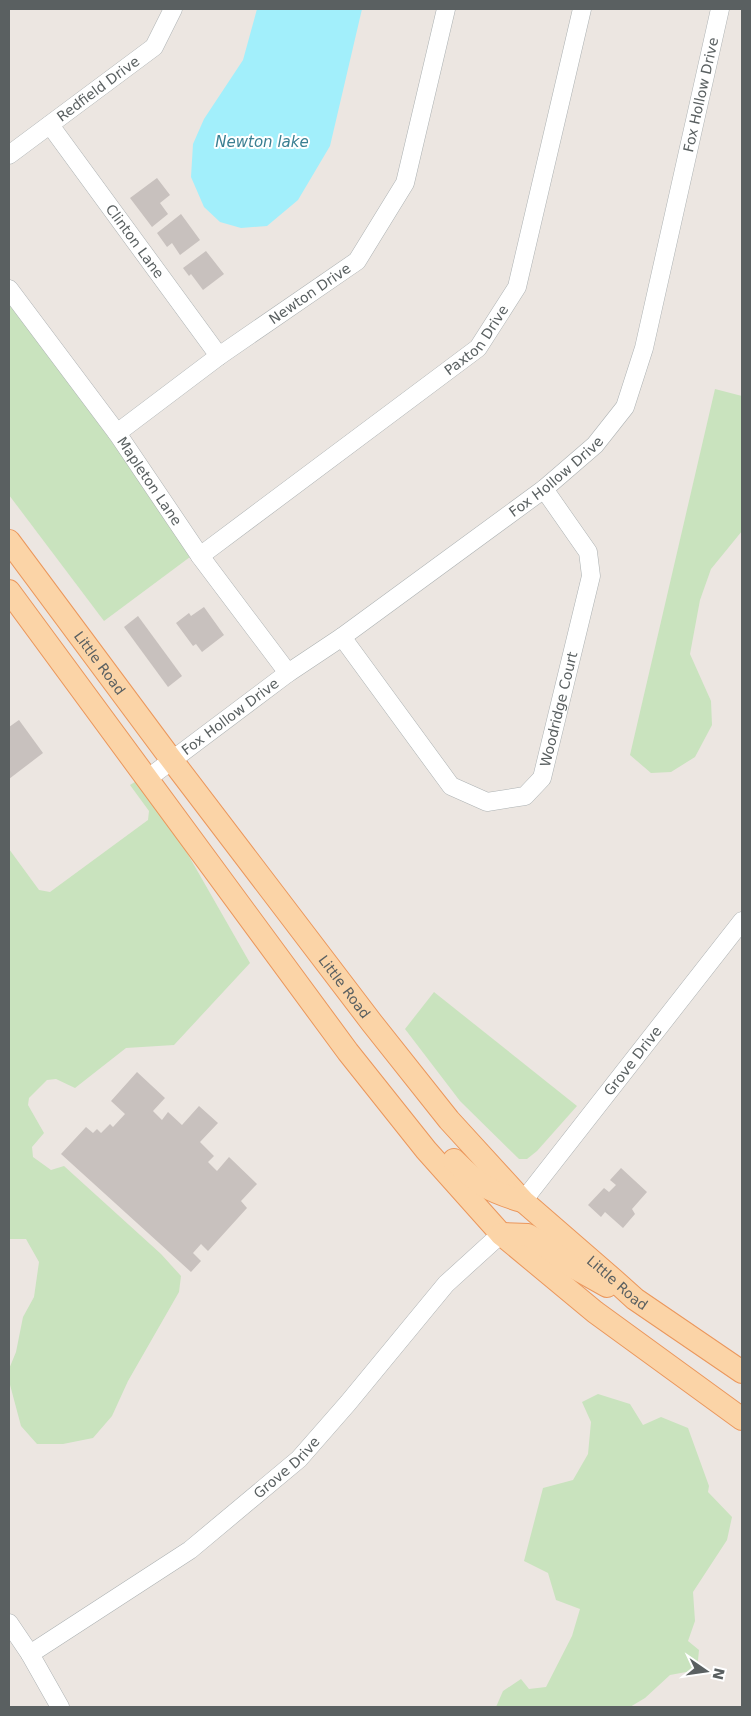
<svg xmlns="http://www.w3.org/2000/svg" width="751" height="1716" viewBox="0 0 751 1716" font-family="'DejaVu Sans',sans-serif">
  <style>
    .green { fill: #c9e3be }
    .water { fill: #a2effb }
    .building { fill: #c8c1be }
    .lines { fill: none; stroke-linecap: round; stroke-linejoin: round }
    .minor-casing { stroke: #adb2b3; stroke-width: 19 }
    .major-casing { stroke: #eb975c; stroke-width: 24 }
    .minor { stroke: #fff; stroke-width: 18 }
    .major { stroke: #fbd4a7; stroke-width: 22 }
    .labels { text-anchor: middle; stroke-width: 4; stroke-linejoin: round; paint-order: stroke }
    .street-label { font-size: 14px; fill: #5a6061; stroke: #fff }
    .water-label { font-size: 15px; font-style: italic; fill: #397f92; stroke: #fff }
  </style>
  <rect width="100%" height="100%" fill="#ece6e1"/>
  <!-- green -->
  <g class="green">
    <path d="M 9,301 L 194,554 L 104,621 L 9,495 Z"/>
    <path d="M 715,389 L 742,396 L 742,531 L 711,569 L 700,600 L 690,654 L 711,701 L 712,725 L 695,757 L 671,772 L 651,773 L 630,755 Z"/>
    <path d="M 138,780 L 166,816 L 250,963 L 174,1045 L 126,1048 L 75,1088 L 56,1079 L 47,1080 L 29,1098 L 28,1105 L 44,1133 L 32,1147 L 33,1157 L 51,1170 L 64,1166 L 161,1254 L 181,1276 L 179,1292 L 128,1381 L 112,1416 L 93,1438 L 63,1444 L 37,1444 L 21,1426 L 9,1381 L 9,1369 L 16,1352 L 23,1317 L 34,1297 L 39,1262 L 26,1239 L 9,1239 L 9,849 L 39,890 L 50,892 L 148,820 L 149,811 L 130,785 Z"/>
    <path d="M 434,992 L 577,1106 L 537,1151 L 527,1159 L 519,1159 L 460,1101 L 405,1029 Z"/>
    <path d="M 598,1394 L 630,1404 L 643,1425 L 661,1417 L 688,1428 L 709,1486 L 708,1492 L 732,1517 L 727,1540 L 693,1592 L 695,1621 L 688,1641 L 699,1650 L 697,1670 L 670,1675 L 645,1698 L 630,1707 L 496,1707 L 503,1691 L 521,1679 L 529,1689 L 546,1687 L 572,1636 L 580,1609 L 556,1600 L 548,1573 L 524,1561 L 543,1488 L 573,1480 L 588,1454 L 591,1422 L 582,1402 Z"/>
  </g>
  <!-- water -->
  <path class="water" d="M 257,9 L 362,9 L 330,146 L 298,200 L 267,226 L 241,228 L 220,222 L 204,207 L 191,177 L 193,144 L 204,119 L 243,60 Z"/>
  <!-- building -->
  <g class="building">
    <path d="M 157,178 L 170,195 L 160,203 L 168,214 L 152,227 L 130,198 Z"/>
    <path d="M 181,214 L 200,240 L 180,255 L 172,243 L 167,247 L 157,233 Z"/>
    <path d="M 206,251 L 224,274 L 203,290 L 191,274 L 189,276 L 183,268 Z"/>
    <path d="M 204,607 L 224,635 L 202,652 L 196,644 L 193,646 L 176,623 L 189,613 L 191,616 Z"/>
    <path d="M 138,616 L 182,676 L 168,687 L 124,627 Z"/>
    <path d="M 19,720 L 43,753 L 9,779 L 9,727 Z"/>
    <path d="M 137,1072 L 165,1098 L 153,1111 L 162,1120 L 168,1112 L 182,1125 L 199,1106 L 218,1123 L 200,1142 L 214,1156 L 208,1162 L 217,1171 L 229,1157 L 257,1184 L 241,1201 L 247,1208 L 208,1251 L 201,1244 L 193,1253 L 201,1261 L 191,1272 L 61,1154 L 86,1127 L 93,1133 L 97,1129 L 101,1133 L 110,1124 L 113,1127 L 125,1114 L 111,1101 Z"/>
    <path d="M 621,1168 L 647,1192 L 632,1209 L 635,1214 L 623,1228 L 605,1212 L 601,1217 L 588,1205 L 604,1188 L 609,1192 L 616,1185 L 610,1180 Z"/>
  </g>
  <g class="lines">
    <defs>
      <g id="minor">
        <path id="s1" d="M 50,125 L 219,356"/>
        <path id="s2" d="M 9,155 L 154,47 L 173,9"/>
        <path id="s3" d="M 9,289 L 117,433 L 200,556 L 288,673"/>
        <path id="s4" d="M 117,433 L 219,356 L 357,261 L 405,183 L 446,9"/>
        <path id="s5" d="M 200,556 L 478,348 L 517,287 L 582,9"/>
        <path id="s6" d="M 342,637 L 451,786 L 487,802 L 525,796 L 542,778 L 591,576 L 588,552 L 544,489"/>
        <path id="s7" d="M 147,779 L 288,673 L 342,637 L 544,489 L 595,445 L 625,407 L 644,348 L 720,9"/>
        <path id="s8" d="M 523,1201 L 742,921"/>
        <path d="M 9,1623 L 30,1654 L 60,1707"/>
        <path id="s9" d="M 30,1654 L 190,1550 L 299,1459 L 348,1403 L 446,1284 L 501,1234"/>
      </g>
      <g id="major">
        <path id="s10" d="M 9,541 L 171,759 L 372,1023 L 449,1120 L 523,1201 L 614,1280 L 635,1299 L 742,1372"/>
        <path d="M 9,591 L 348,1052 L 426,1150 L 501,1234 L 595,1312 L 742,1419"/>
        <path d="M 454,1160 C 479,1185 488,1191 522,1201"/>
        <path d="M 501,1234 L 528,1235 L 537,1240 L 573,1267 L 607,1286"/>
      </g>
    </defs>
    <!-- minor casing -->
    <use href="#minor" class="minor-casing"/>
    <!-- major casing -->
    <use href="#major" class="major-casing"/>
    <!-- minor -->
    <use href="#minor" class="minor"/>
    <!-- major -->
    <use href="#major" class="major"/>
  </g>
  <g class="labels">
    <!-- street labels -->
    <g class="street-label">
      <text dy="5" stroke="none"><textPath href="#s2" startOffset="111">Redfield Drive</textPath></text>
      <text dy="5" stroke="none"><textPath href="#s7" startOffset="929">Fox Hollow Drive</textPath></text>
      <text dy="5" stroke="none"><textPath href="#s1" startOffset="144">Clinton Lane</textPath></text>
      <text dy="5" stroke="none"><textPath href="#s4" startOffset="238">Newton Drive</textPath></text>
      <text dy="5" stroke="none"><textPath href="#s5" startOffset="352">Paxton Drive</textPath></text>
      <text dy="5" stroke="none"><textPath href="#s7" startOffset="509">Fox Hollow Drive</textPath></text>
      <text dy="5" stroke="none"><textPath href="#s3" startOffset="238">Mapleton Lane</textPath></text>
      <text dy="5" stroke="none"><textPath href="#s10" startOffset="152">Little Road</textPath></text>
      <text dy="5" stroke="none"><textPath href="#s6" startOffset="358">Woodridge Court</textPath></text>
      <text dy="5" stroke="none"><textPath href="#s7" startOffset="104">Fox Hollow Drive</textPath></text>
      <text dy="5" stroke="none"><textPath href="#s10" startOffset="558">Little Road</textPath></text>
      <text dy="5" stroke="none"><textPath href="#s8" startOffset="178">Grove Drive</textPath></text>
      <text dy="5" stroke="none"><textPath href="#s10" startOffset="962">Little Road</textPath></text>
      <text dy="5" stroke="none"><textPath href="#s9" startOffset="318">Grove Drive</textPath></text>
    </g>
    <!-- water labels -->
    <g class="water-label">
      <text x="262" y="147">Newton lake</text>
    </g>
  </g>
  <!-- border -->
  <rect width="751" height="1716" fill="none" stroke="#5a6061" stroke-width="20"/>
  <!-- north arrow -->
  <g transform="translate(706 1671) rotate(103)" stroke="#ffffff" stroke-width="4" paint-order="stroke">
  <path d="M0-4L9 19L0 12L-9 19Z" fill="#5a6061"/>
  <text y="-8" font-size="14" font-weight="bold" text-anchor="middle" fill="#5a6061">N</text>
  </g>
</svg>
